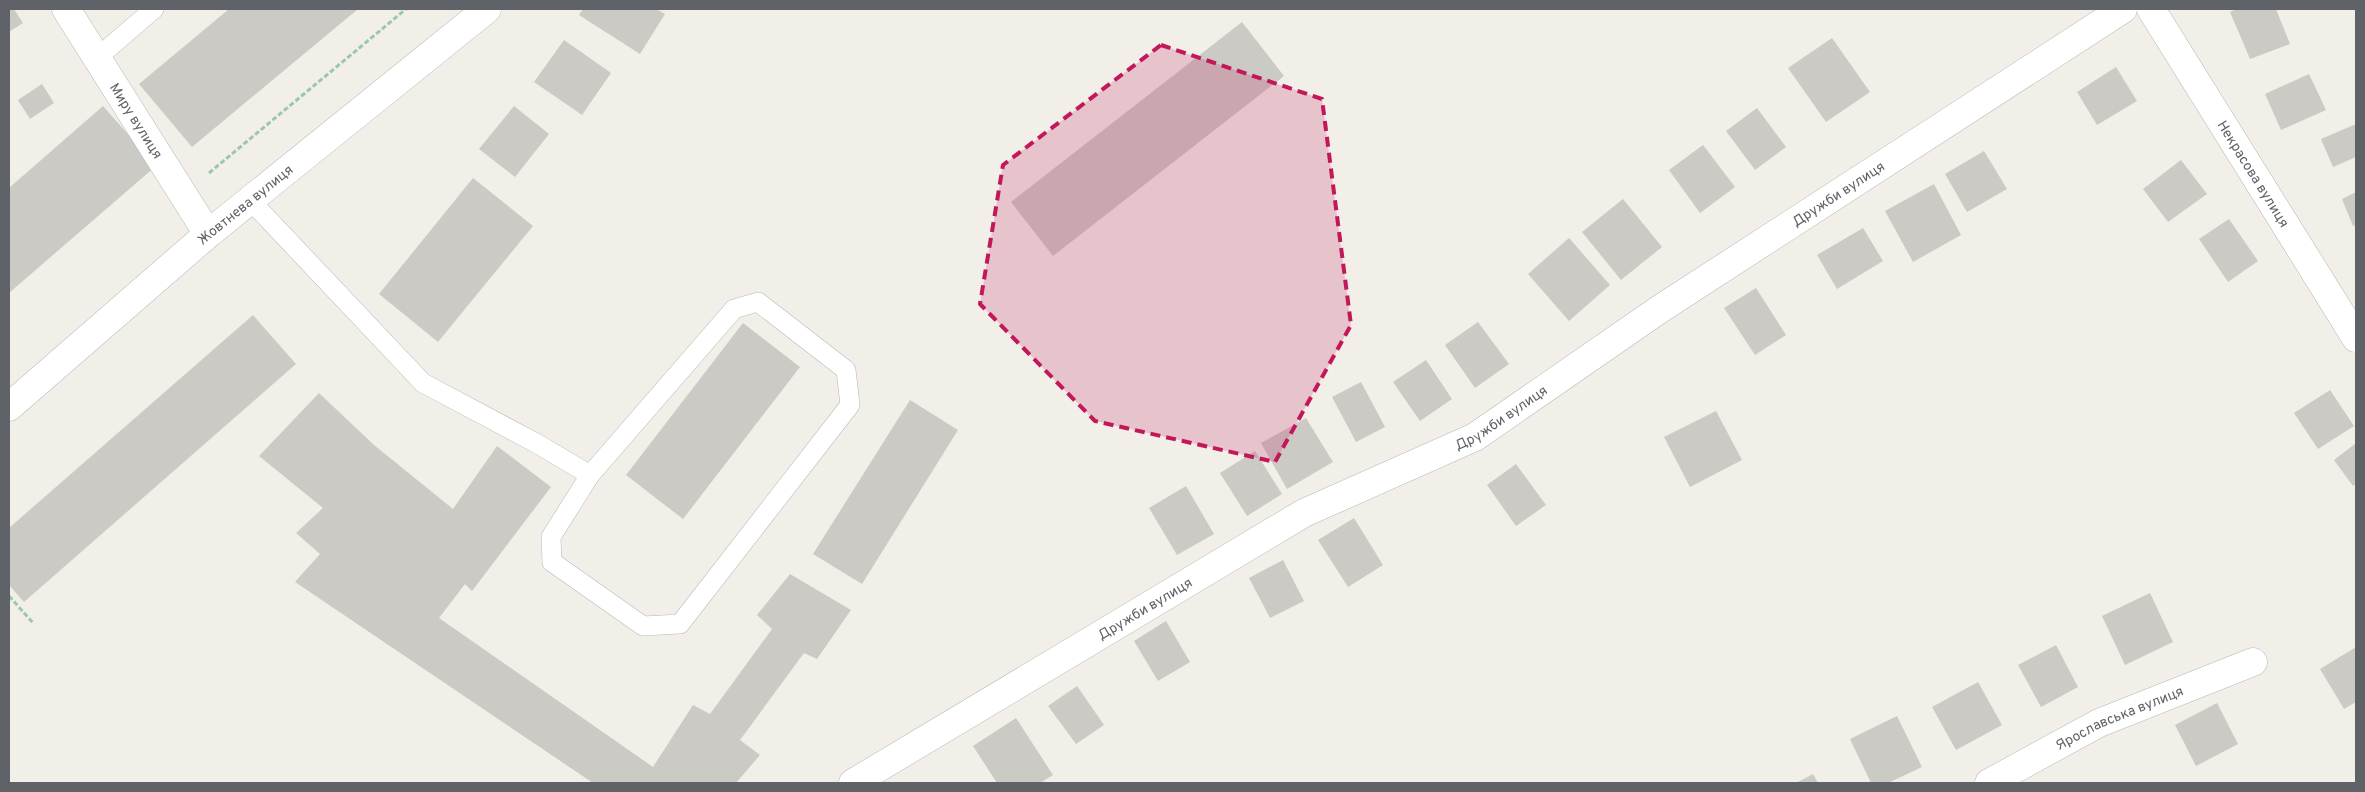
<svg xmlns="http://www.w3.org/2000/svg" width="2365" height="792" viewBox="0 0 2365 792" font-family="Overpass,sans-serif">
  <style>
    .building { fill: #cccac5 }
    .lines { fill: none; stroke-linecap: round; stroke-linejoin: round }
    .lane-casing { stroke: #b5b8bc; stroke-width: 20 }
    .street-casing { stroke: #b5b8bc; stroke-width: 29 }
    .secondary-casing { stroke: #b6babf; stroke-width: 29 }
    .path { stroke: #9cc7a9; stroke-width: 3; stroke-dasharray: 5 2.5; stroke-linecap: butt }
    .lane { stroke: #fff; stroke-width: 19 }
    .street { stroke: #fff; stroke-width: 28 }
    .secondary { stroke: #fff; stroke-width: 28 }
    .marked { fill: #c2185b; fill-opacity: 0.2; stroke: #c2185b; stroke-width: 4; stroke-dasharray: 10 6; stroke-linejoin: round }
    .labels { text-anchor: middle; stroke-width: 5; stroke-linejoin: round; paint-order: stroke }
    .street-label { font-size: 14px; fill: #5f6368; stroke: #fff }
  </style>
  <rect width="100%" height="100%" fill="#f1efe8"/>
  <!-- building -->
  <g class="building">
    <path d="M 9,9 L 14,9 L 23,23 L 9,32 Z"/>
    <path d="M 229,9 L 358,9 L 192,147 L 139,84 Z"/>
    <path d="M 583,9 L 656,9 L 665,14 L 640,54 L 579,15 Z"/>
    <path d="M 2237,9 L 2276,9 L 2290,44 L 2250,59 L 2230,12 Z"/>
    <path d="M 1242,22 L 1284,76 L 1053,256 L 1011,202 Z"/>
    <path d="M 1832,38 L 1870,92 L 1826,122 L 1788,68 Z"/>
    <path d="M 564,40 L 611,73 L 582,115 L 534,82 Z"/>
    <path d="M 2116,67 L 2137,101 L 2097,125 L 2077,92 Z"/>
    <path d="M 2309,74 L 2326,110 L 2281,130 L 2265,94 Z"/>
    <path d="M 42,84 L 54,103 L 30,119 L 18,100 Z"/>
    <path d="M 103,106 L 156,166 L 9,293 L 9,188 Z"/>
    <path d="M 514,106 L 549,134 L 515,177 L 479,149 Z"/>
    <path d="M 1757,108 L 1786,147 L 1755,170 L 1726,131 Z"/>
    <path d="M 2356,124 L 2356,157 L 2333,167 L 2321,139 Z"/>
    <path d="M 1703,145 L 1735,187 L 1700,213 L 1669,170 Z"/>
    <path d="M 1984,151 L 2007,189 L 1967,212 L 1945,174 Z"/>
    <path d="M 2181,160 L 2207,194 L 2168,222 L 2143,189 Z"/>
    <path d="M 473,178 L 533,226 L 438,342 L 379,294 Z"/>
    <path d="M 1934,184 L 1961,235 L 1913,262 L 1885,211 Z"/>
    <path d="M 2356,192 L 2356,225 L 2353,226 L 2342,199 Z"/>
    <path d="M 1623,199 L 1662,247 L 1621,280 L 1582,232 Z"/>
    <path d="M 2229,219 L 2258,261 L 2228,282 L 2199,239 Z"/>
    <path d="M 1863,228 L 1883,261 L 1837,289 L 1817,255 Z"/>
    <path d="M 1569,238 L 1610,285 L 1569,321 L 1528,274 Z"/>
    <path d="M 1756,288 L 1786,335 L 1755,355 L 1724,308 Z"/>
    <path d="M 253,315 L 296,364 L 24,602 L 9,585 L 9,528 Z"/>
    <path d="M 1478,322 L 1509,364 L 1475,388 L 1445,345 Z"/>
    <path d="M 743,323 L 800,367 L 683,519 L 626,475 Z"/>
    <path d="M 1426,360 L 1452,399 L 1420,421 L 1393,382 Z"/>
    <path d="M 1361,382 L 1385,427 L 1356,442 L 1332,397 Z"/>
    <path d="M 2330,390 L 2354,426 L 2318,449 L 2294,413 Z"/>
    <path d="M 319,393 L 374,445 L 453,509 L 497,446 L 551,487 L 472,591 L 465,584 L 439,618 L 653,767 L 693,705 L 710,714 L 772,629 L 757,615 L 790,574 L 851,610 L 817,659 L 804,653 L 740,740 L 760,755 L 736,783 L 593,783 L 295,582 L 320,554 L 296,533 L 323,508 L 259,456 Z"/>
    <path d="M 910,400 L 958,430 L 862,584 L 813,554 Z"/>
    <path d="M 1716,411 L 1742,460 L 1690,487 L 1664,437 Z"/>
    <path d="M 1306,418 L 1333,462 L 1287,489 L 1261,443 Z"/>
    <path d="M 2356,443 L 2356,484 L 2353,486 L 2334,460 Z"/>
    <path d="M 1255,451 L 1282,494 L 1247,516 L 1220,473 Z"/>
    <path d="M 1516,464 L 1546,505 L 1516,526 L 1487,485 Z"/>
    <path d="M 1186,486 L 1214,534 L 1177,555 L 1149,508 Z"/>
    <path d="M 1354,518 L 1383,565 L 1348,587 L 1318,540 Z"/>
    <path d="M 1283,560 L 1304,601 L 1270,618 L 1249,578 Z"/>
    <path d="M 2150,593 L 2173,642 L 2125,665 L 2102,616 Z"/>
    <path d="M 1166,621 L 1190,662 L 1158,681 L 1134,641 Z"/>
    <path d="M 2056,645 L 2078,687 L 2041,707 L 2018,665 Z"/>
    <path d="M 2356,647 L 2356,702 L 2344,709 L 2320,669 Z"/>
    <path d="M 1978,682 L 2002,725 L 1956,750 L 1932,707 Z"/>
    <path d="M 1077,686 L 1104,725 L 1076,744 L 1048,706 Z"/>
    <path d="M 2217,703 L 2238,744 L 2196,766 L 2175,725 Z"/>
    <path d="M 1897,716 L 1922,767 L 1888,783 L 1871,783 L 1850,739 Z"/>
    <path d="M 1016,718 L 1053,775 L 1040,783 L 997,783 L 973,746 Z"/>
    <path d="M 1813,774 L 1818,783 L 1796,783 Z"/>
  </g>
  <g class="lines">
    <defs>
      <g id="lane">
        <path d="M 97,58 L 154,9"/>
        <path d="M 250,200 L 423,383 L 536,443 L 590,475 L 551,537 L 552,562 L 643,626 L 680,624 L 850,405 L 846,370 L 758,302 L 734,309 L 590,475"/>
      </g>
      <g id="street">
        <path id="s1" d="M 66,9 L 208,234"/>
        <path id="s2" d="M 2151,9 L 2356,338"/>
        <path id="s3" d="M 853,783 L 1304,513 L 1475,437 L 1660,309 L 2123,9"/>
        <path id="s4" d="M 1989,783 L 2099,723 L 2253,662"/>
      </g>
      <g id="secondary">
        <path id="s5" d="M 9,407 L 208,234 L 487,9"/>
      </g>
    </defs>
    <!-- lane casing -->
    <use href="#lane" class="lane-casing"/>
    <!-- street casing -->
    <use href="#street" class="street-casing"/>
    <!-- secondary casing -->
    <use href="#secondary" class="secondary-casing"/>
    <!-- path -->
    <g class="path">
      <path d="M 209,173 L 406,9"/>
      <path d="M 9,596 L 34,624"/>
    </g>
    <!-- lane -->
    <use href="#lane" class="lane"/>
    <!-- street -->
    <use href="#street" class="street"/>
    <!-- secondary -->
    <use href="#secondary" class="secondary"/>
  </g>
  <!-- marked area -->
  <path class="marked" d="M 1161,45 L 1322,99 L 1351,325 L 1275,462 L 1095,421 L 980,304 L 1003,165 Z"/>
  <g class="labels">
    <!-- street labels -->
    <g class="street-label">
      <text dy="5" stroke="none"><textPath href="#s1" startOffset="132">Миру вулиця</textPath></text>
      <text dy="5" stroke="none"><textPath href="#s2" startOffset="194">Некрасова вулиця</textPath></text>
      <text dy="5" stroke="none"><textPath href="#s3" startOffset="1150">Дружби вулиця</textPath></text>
      <text dy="5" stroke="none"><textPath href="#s5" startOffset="311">Жовтнева вулиця</textPath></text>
      <text dy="5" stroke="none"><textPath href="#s3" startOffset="745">Дружби вулиця</textPath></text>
      <text dy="5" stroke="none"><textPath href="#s3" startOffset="340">Дружби вулиця</textPath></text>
      <text dy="5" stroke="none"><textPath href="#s4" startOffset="146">Ярославська вулиця</textPath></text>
    </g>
  </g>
  <!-- border -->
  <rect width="2365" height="792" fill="none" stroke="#5f6368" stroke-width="20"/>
</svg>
